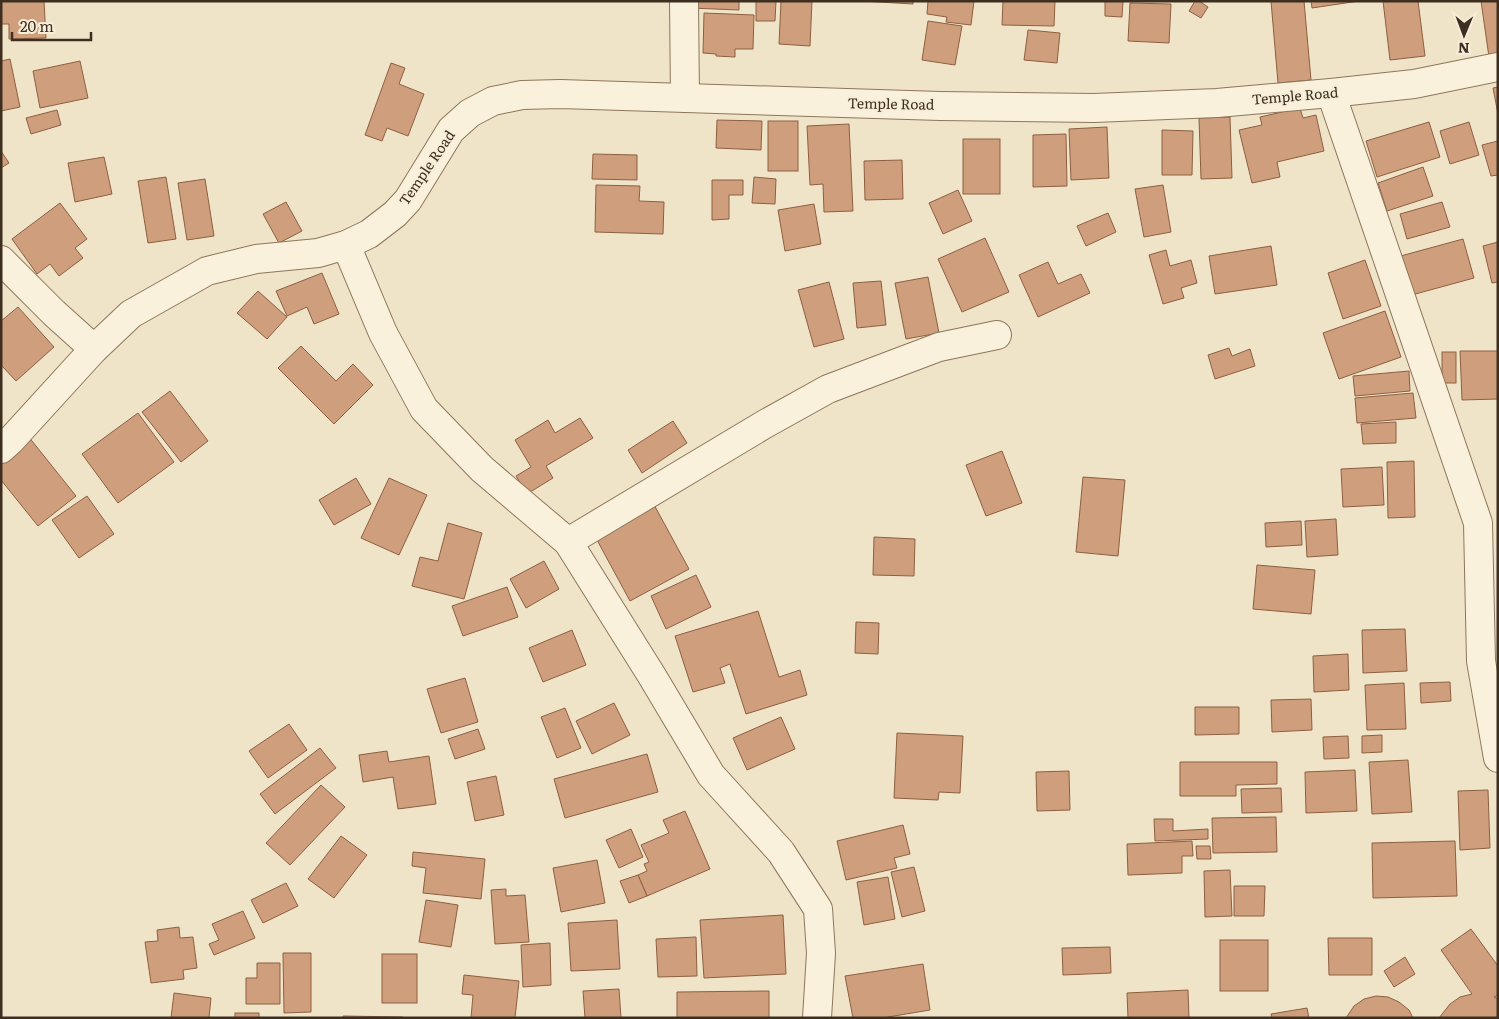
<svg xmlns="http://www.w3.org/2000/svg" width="1499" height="1019" viewBox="0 0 1499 1019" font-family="Literata,serif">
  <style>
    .building { fill: #cf9f7d; stroke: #8d5f41 }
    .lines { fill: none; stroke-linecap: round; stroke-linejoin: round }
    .minor-casing { stroke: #8d765c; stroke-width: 30 }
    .minor { stroke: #faf1dc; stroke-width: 28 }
    .labels { text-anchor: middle; stroke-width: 4; stroke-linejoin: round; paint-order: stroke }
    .street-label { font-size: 14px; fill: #3d2e20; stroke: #f7eed8 }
  </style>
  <rect width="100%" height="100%" fill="#f0e4c8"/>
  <!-- building -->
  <g class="building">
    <path d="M 1,1 L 44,1 L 46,38 L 9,39 L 9,24 L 1,24 Z"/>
    <path d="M 690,1 L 739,1 L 739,10 L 690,8 Z"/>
    <path d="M 756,1 L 776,1 L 775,21 L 756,21 Z"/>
    <path d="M 781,1 L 812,1 L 810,46 L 779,44 Z"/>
    <path d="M 862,1 L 913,1 L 913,4 Z"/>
    <path d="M 928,1 L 974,1 L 971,25 L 946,22 L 947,17 L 927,14 Z"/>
    <path d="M 1003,1 L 1055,1 L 1054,26 L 1002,25 Z"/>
    <path d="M 1105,1 L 1123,1 L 1122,17 L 1105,16 Z"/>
    <path d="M 1195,1 L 1199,1 L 1208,7 L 1201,18 L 1189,11 Z"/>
    <path d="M 1271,1 L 1304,1 L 1311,80 L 1278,83 Z"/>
    <path d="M 1311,1 L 1359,1 L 1312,8 Z"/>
    <path d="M 1383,1 L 1418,1 L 1425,56 L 1390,60 Z"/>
    <path d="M 1481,1 L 1498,1 L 1498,56 L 1489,57 Z"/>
    <path d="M 1130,3 L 1171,4 L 1169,43 L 1128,41 Z"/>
    <path d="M 704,13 L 754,15 L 753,49 L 735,49 L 735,57 L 716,56 L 716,54 L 703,53 Z"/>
    <path d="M 928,21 L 962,26 L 955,65 L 922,60 Z"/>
    <path d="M 1028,30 L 1060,33 L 1057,63 L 1024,60 Z"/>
    <path d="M 10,59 L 20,107 L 1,111 L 1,61 Z"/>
    <path d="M 80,61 L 88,98 L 40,108 L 33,71 Z"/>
    <path d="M 391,63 L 405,68 L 399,84 L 424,94 L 408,136 L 387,128 L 382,141 L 365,135 Z"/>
    <path d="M 1498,87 L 1498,114 L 1493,88 Z"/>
    <path d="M 1300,108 L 1303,118 L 1316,115 L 1324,151 L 1277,162 L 1280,177 L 1252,183 L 1239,130 L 1262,125 L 1260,117 Z"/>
    <path d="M 57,110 L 61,125 L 31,134 L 26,118 Z"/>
    <path d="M 1230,117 L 1232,178 L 1201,179 L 1199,118 Z"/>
    <path d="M 717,120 L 762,121 L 761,150 L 716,148 Z"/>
    <rect x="768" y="121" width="30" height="50"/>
    <path d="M 1429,122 L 1440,157 L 1377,177 L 1366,141 Z"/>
    <path d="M 1469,122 L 1479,155 L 1450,164 L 1440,131 Z"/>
    <path d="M 849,124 L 853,211 L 824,212 L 823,184 L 810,185 L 807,126 Z"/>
    <path d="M 1107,127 L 1109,178 L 1071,180 L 1069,129 Z"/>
    <path d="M 1162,130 L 1193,131 L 1192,175 L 1162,175 Z"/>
    <path d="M 1066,134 L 1067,186 L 1033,187 L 1033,135 Z"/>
    <rect x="963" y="139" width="37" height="55"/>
    <path d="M 1498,141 L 1498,175 L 1491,176 L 1482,145 Z"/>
    <path d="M 1,151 L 9,163 L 1,168 Z"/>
    <path d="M 593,154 L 637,155 L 637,180 L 592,179 Z"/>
    <path d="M 104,157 L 112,194 L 75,202 L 68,163 Z"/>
    <path d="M 902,160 L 903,199 L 865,200 L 864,161 Z"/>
    <path d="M 1423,167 L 1433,196 L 1387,211 L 1378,183 Z"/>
    <path d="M 166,177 L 176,239 L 148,243 L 138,181 Z"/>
    <path d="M 754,177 L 776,179 L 775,204 L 752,203 Z"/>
    <path d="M 205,179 L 214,236 L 187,240 L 178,183 Z"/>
    <path d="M 712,180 L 743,180 L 743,195 L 729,195 L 729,219 L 712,220 Z"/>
    <path d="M 596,185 L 640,186 L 639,201 L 664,202 L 663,234 L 595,232 Z"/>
    <path d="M 1163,185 L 1171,232 L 1144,237 L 1135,189 Z"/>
    <path d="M 958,190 L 972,221 L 943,234 L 929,203 Z"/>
    <path d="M 286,202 L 302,231 L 279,243 L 263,214 Z"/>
    <path d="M 1442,202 L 1450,227 L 1407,239 L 1400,214 Z"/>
    <path d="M 60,203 L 87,239 L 75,248 L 83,258 L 59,276 L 50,264 L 37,274 L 12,239 Z"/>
    <path d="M 814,204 L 821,244 L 785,251 L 778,210 Z"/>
    <path d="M 1108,213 L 1116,232 L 1086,246 L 1077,226 Z"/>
    <path d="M 985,238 L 1009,292 L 962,312 L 938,259 Z"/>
    <path d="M 1463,239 L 1474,278 L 1408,296 L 1397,257 Z"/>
    <path d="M 1498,242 L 1498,282 L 1492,283 L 1483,246 Z"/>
    <path d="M 1271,246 L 1277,285 L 1215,294 L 1209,256 Z"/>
    <path d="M 1166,250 L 1170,266 L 1191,260 L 1197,283 L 1181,288 L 1184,298 L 1163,304 L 1149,255 Z"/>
    <path d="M 1365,260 L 1381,306 L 1343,319 L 1328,273 Z"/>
    <path d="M 1048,262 L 1058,284 L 1081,274 L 1090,293 L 1038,317 L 1019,275 Z"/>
    <path d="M 322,273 L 339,314 L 314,324 L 307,307 L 287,316 L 276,291 Z"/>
    <path d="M 928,277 L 939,333 L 906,339 L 895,283 Z"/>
    <path d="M 881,281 L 886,325 L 857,328 L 853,283 Z"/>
    <path d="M 829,282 L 844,339 L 814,347 L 798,290 Z"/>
    <path d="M 258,291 L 287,317 L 267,339 L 237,313 Z"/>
    <path d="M 18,307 L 54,347 L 16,381 L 1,365 L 1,321 Z"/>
    <path d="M 1385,311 L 1401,357 L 1339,379 L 1323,333 Z"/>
    <path d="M 301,346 L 336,381 L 353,364 L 373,385 L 334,424 L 278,368 Z"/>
    <path d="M 1229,348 L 1232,356 L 1250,349 L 1255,366 L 1215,379 L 1208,355 Z"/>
    <path d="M 1460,351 L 1498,351 L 1498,399 L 1462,400 Z"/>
    <rect x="1442" y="352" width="14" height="31"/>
    <path d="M 1409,371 L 1410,391 L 1355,396 L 1353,376 Z"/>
    <path d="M 170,391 L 208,441 L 181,462 L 142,412 Z"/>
    <path d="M 1413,393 L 1416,418 L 1357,423 L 1355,398 Z"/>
    <path d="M 138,413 L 174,462 L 118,503 L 82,454 Z"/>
    <path d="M 580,418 L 593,438 L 546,466 L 553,478 L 527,494 L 516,476 L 531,467 L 515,440 L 548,420 L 555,433 Z"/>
    <path d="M 673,421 L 687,443 L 642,473 L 628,450 Z"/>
    <path d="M 1396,422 L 1396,443 L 1363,444 L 1361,424 Z"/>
    <path d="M 28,436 L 76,496 L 38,526 L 1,480 L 1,458 Z"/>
    <path d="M 1002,451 L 1022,503 L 986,516 L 966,465 Z"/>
    <path d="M 1414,461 L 1415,517 L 1388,518 L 1387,462 Z"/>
    <path d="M 1382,467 L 1384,505 L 1343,507 L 1341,469 Z"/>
    <path d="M 1083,477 L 1125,480 L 1118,556 L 1076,552 Z"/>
    <path d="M 356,478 L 371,504 L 334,525 L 319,500 Z"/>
    <path d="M 389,478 L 427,495 L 399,555 L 361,538 Z"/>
    <path d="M 87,496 L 114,534 L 79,558 L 52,520 Z"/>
    <path d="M 652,501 L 689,569 L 630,601 L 597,540 L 614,531 L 610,524 Z"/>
    <path d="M 1336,519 L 1338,555 L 1307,557 L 1305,521 Z"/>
    <path d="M 1301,521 L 1302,545 L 1266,547 L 1265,523 Z"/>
    <path d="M 448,523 L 482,533 L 464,599 L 412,586 L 420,557 L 438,561 Z"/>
    <path d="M 874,537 L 915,539 L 914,576 L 873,575 Z"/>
    <path d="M 544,561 L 559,589 L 526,608 L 510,579 Z"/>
    <path d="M 1257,565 L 1315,570 L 1311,614 L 1253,609 Z"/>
    <path d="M 696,575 L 711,607 L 666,629 L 651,596 Z"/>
    <path d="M 507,587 L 518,617 L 463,636 L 452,606 Z"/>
    <path d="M 758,611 L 779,677 L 800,670 L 807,695 L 746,714 L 730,664 L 720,668 L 725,683 L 693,692 L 675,636 Z"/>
    <path d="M 856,622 L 879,623 L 878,654 L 855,653 Z"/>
    <path d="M 1405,629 L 1407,671 L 1363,673 L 1362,630 Z"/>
    <path d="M 572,630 L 586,665 L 543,682 L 529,648 Z"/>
    <path d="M 1348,654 L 1349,690 L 1314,692 L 1313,656 Z"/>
    <path d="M 465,678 L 478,722 L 441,733 L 427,689 Z"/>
    <path d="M 1450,682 L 1451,701 L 1421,703 L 1420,683 Z"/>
    <path d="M 1404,683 L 1406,729 L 1367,730 L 1365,685 Z"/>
    <path d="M 1311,699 L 1312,730 L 1272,732 L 1271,700 Z"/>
    <path d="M 614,703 L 630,735 L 592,754 L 576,721 Z"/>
    <path d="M 1195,707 L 1239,707 L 1239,734 L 1195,735 Z"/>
    <path d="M 565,708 L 581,748 L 557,758 L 541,717 Z"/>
    <path d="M 781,717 L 795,749 L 747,770 L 733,738 Z"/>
    <path d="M 289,724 L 307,750 L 268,778 L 249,751 Z"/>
    <path d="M 478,729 L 485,749 L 455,759 L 448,739 Z"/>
    <path d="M 897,733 L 963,736 L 960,793 L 939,792 L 938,800 L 894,798 Z"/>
    <path d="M 1382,735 L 1382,752 L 1362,753 L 1362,736 Z"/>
    <path d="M 1348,736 L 1349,758 L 1324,759 L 1323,737 Z"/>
    <path d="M 320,748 L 336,768 L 275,814 L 260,794 Z"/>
    <path d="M 387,751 L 389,762 L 429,756 L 436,804 L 398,809 L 393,777 L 363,782 L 359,755 Z"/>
    <path d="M 647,754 L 658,792 L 565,818 L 554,779 Z"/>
    <path d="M 1408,760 L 1412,812 L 1372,814 L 1369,762 Z"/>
    <path d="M 1180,762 L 1277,762 L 1277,784 L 1236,785 L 1236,796 L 1180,796 Z"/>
    <path d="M 1355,770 L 1357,811 L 1306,813 L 1305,772 Z"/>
    <path d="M 1069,771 L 1070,810 L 1037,811 L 1036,772 Z"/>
    <path d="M 496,776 L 504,815 L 475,821 L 467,782 Z"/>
    <path d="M 321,785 L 345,807 L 290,865 L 266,843 Z"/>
    <path d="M 1281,788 L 1282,812 L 1242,813 L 1241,789 Z"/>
    <path d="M 1488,790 L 1490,848 L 1460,850 L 1458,791 Z"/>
    <path d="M 685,811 L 710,869 L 647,896 L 638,875 L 647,871 L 644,864 L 649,862 L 641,845 L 669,833 L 663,820 Z"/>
    <path d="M 1276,817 L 1277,852 L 1213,853 L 1212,818 Z"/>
    <path d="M 1154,819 L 1173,819 L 1173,831 L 1208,829 L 1208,839 L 1155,841 Z"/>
    <path d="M 903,825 L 910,854 L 894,858 L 897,868 L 846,880 L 837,841 Z"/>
    <path d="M 631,829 L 643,857 L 619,868 L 606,840 Z"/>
    <path d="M 341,836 L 367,855 L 334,898 L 308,879 Z"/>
    <path d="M 1192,841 L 1193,856 L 1182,856 L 1182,873 L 1128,875 L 1127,844 Z"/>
    <path d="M 1455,841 L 1457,896 L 1373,898 L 1372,843 Z"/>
    <path d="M 1196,846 L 1210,846 L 1211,859 L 1197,859 Z"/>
    <path d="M 413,852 L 485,859 L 481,899 L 423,893 L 426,868 L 412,866 Z"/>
    <path d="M 597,860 L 605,903 L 561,912 L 553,868 Z"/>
    <path d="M 914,867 L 925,911 L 902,917 L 891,872 Z"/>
    <path d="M 1230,870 L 1232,916 L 1205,917 L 1204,871 Z"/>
    <path d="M 638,875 L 647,896 L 629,903 L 620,881 Z"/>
    <path d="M 888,877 L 895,919 L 864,925 L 857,882 Z"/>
    <path d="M 286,883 L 298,906 L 263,923 L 251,900 Z"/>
    <path d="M 1234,886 L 1265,886 L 1264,916 L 1234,916 Z"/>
    <path d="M 506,889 L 506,896 L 525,895 L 529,942 L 495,944 L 491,890 Z"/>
    <path d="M 426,900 L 458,905 L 451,947 L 419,942 Z"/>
    <path d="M 243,911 L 255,938 L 214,955 L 209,944 L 219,940 L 212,924 Z"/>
    <path d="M 783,915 L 786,974 L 704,978 L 700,920 Z"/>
    <path d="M 617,920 L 620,969 L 571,971 L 568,923 Z"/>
    <path d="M 179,927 L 180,938 L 193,937 L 197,968 L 183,970 L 184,979 L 151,983 L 145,942 L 158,941 L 157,930 Z"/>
    <path d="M 1471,929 L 1498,966 L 1498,995 L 1494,997 L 1498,999 L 1498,1018 L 1439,1018 L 1450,1004 L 1460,997 L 1472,994 L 1441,950 Z"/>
    <path d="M 696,937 L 697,976 L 658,977 L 656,939 Z"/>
    <path d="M 1328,938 L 1372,938 L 1372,975 L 1329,975 Z"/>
    <rect x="1220" y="940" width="48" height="51"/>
    <path d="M 550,943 L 551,985 L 523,987 L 521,945 Z"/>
    <path d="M 1110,947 L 1111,973 L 1063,975 L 1062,948 Z"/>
    <path d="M 283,953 L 311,953 L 311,1012 L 284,1013 Z"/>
    <rect x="382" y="954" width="35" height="49"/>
    <path d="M 1405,957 L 1415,974 L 1394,987 L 1384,971 Z"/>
    <path d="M 257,963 L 280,963 L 280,1004 L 246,1004 L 246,978 L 257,978 Z"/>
    <path d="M 923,964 L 930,1010 L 882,1018 L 853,1018 L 845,976 Z"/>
    <path d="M 464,975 L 519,981 L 515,1018 L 471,1018 L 473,995 L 462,994 Z"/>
    <path d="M 619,989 L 621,1018 L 585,1018 L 583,991 Z"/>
    <path d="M 1188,990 L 1189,1018 L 1128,1018 L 1127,993 Z"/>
    <path d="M 769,991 L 769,1018 L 677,1018 L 677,992 Z"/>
    <path d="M 174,993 L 211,998 L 209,1018 L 171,1018 Z"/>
    <path d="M 1376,996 L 1388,997 L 1399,1002 L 1409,1010 L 1413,1018 L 1346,1018 L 1354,1006 L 1364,999 Z"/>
    <path d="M 1307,1008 L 1309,1018 L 1272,1018 L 1271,1014 Z"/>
    <rect x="235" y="1013" width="24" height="5"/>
    <path d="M 343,1016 L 403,1017 L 403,1018 L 343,1018 Z"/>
  </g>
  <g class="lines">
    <defs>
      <g id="minor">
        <path d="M 684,1 L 685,98"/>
        <path d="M 1331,93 L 1478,523 L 1481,661 L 1498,758"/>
        <path d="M 346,245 L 383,333 L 424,409 L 482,469 L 568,542 L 652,676 L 711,775 L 781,852 L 818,909 L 821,953 L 817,1018"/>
        <path d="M 1,260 L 54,313 L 94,349"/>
        <path d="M 1,449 L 11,440 L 94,349 L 131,314 L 207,271 L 256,259 L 318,253 L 346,245 L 369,234 L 395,214 L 408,200 L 451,130 L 470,113 L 493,101 L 522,95 L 560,94 L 940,106 L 1094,108 L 1217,103 L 1331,93 L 1414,84 L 1498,67"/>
        <path d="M 568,542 L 765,424 L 828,389 L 939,347 L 997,335"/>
      </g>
    </defs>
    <!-- minor casing -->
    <use href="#minor" class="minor-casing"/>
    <!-- minor -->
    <use href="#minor" class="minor"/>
  </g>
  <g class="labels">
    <!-- street labels -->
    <g class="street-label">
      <text transform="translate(1295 96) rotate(-5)" y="5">Temple Road</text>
      <text transform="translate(891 104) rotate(1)" y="5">Temple Road</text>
      <text transform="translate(427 168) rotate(-56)" y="5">Temple Road</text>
    </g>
  </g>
  <!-- border -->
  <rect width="1499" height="1019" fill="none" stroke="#3d2e20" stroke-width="5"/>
  <!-- north arrow -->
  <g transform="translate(1464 35) rotate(181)" stroke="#f7eed8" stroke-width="4" paint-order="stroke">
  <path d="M0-4L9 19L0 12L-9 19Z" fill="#3d2e20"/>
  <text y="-8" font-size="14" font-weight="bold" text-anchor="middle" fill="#3d2e20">N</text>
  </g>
  <!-- scale -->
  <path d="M12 32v8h79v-8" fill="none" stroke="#3d2e20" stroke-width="2.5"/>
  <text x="20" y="32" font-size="15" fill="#3d2e20" stroke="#f7eed8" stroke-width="4" paint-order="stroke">20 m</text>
</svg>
